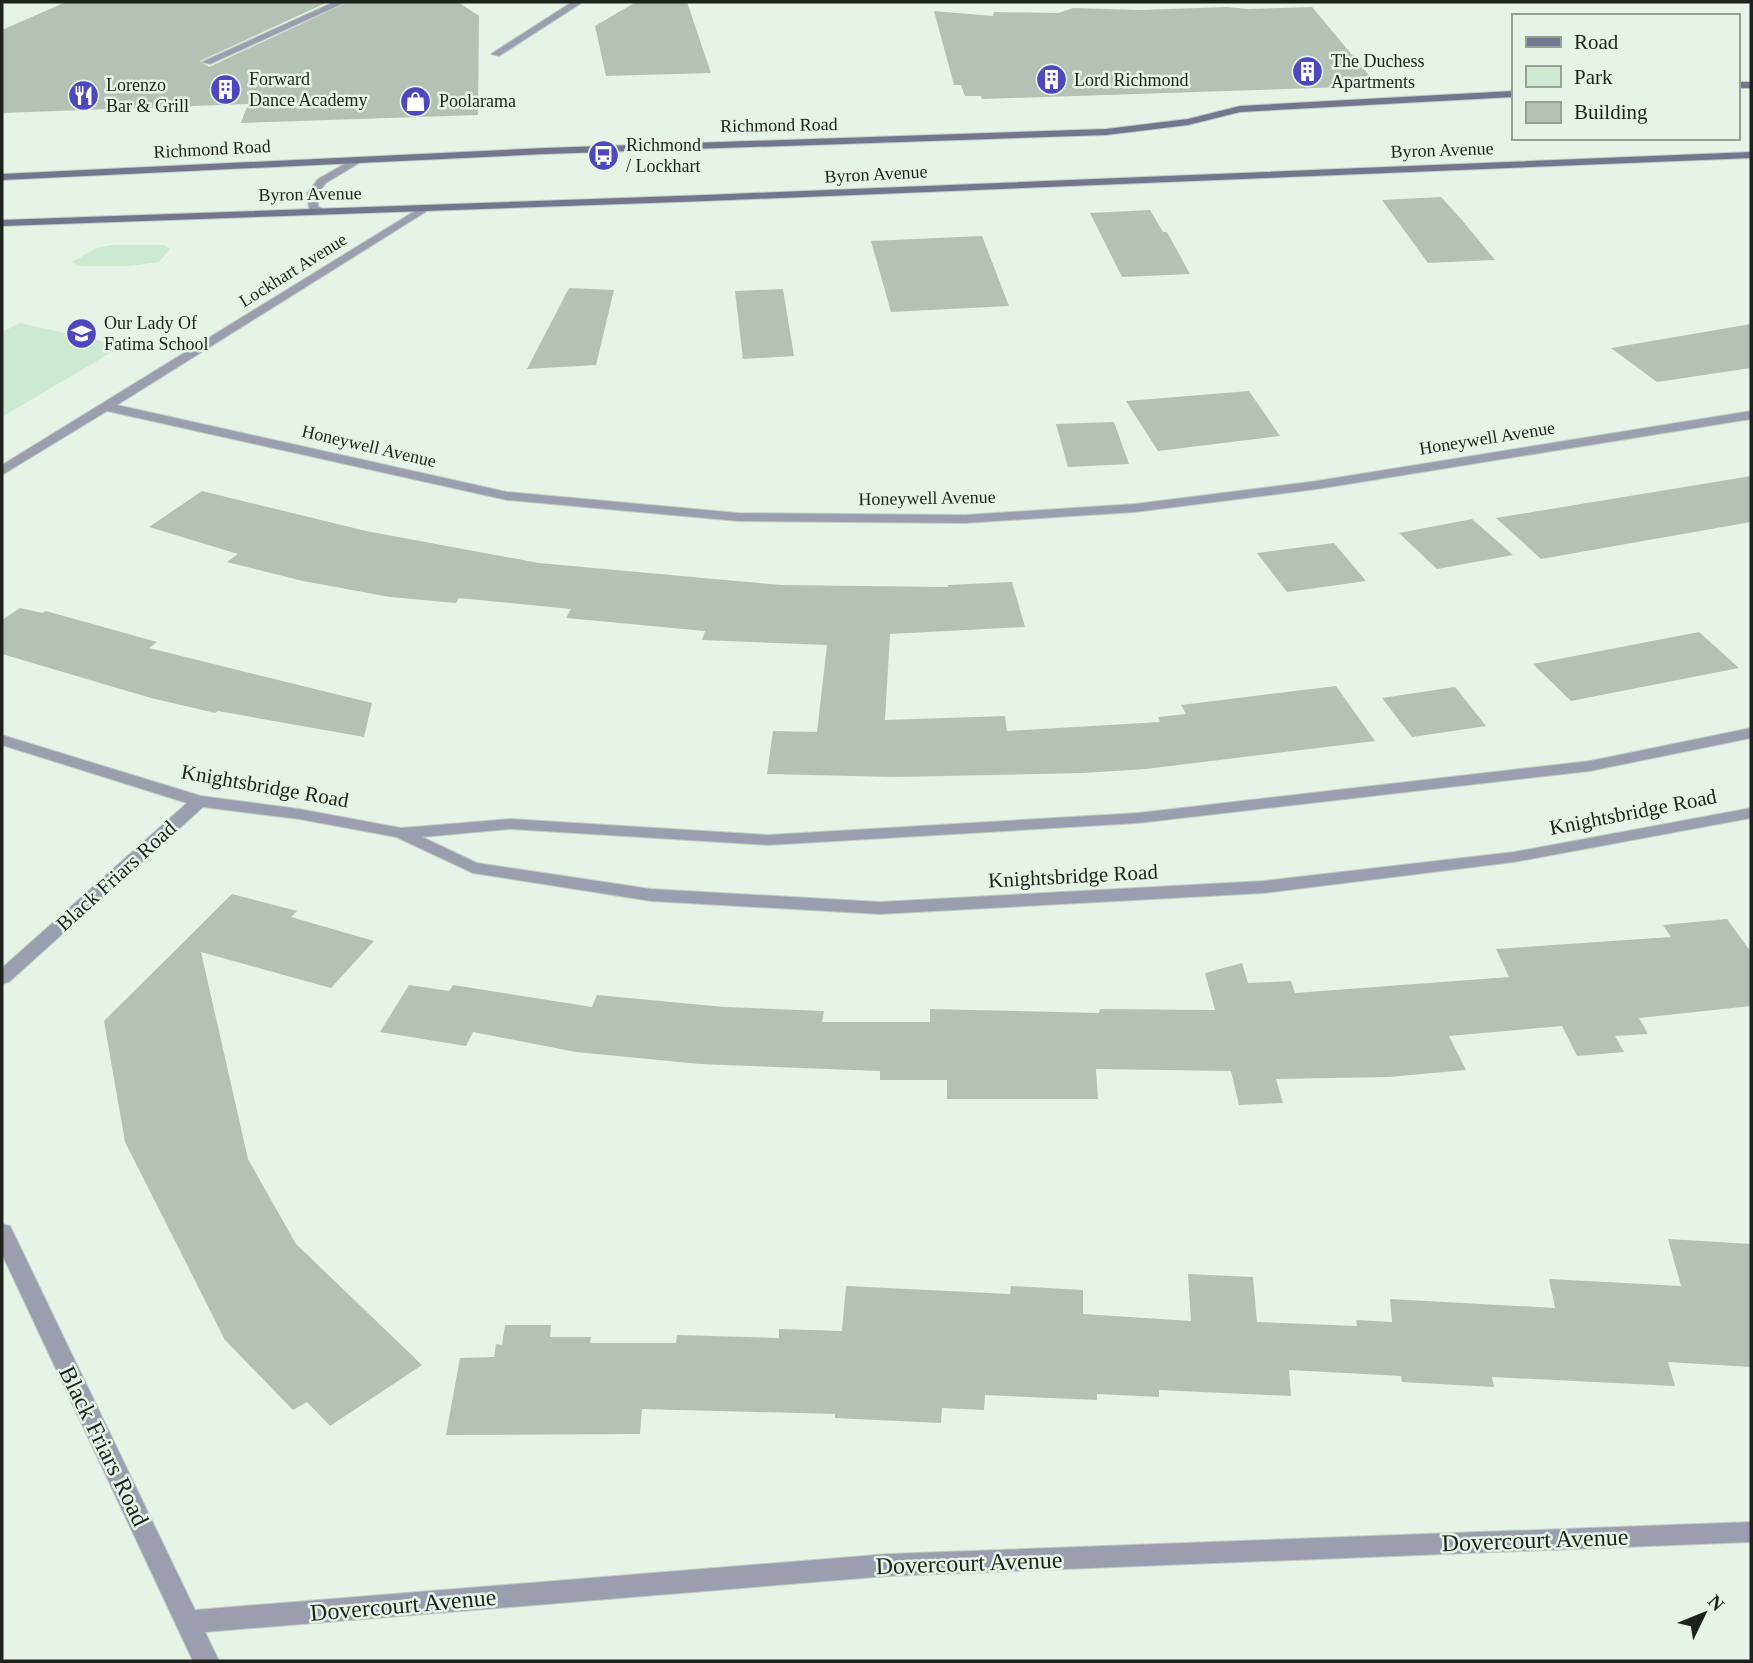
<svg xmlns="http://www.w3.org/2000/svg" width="1753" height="1663" viewBox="0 0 1753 1663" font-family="Georgia,serif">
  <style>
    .green { fill: #cdead0 }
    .building { fill: #b4c2b5 }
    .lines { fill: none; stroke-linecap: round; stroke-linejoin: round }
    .street-casing { stroke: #c2cec3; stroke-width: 2 }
    .secondary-casing { stroke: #c2cec3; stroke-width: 2 }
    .street { fill: #9b9eaf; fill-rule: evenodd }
    .secondary { fill: #73768f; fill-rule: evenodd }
    .labels { text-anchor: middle; stroke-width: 5; stroke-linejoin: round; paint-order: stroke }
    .far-poi-label { font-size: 18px; fill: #1d221d; stroke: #e6f4e7; text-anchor: start }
    .far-street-label { font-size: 18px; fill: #1d221d; stroke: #e6f4e7 }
    .street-label { font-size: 21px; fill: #1d221d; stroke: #e6f4e7 }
    .near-street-label { font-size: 24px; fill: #1d221d; stroke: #e6f4e7 }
  </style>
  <rect width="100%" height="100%" fill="#e6f4e7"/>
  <!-- green -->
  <g class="green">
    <path d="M 111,245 L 164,245 L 170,249 L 159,262 L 130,266 L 78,266 L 72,262 L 96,248 Z"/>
    <path d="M 20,323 L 122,346 L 2,417 L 2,332 Z"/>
  </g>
  <!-- building -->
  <g class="building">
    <path d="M 66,2 L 328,2 L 200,61 L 209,67 L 348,2 L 458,2 L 479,16 L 478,115 L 241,123 L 248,104 L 2,113 L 2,30 Z"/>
    <path d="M 636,2 L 687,2 L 711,73 L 606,76 L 595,26 Z"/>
    <path d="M 1227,7 L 1248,9 L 1312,7 L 1378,86 L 982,99 L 981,96 L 965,96 L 961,85 L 954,85 L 934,11 L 993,16 L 994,12 L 1058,13 L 1073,8 L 1139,10 Z"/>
    <path d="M 1441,197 L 1461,219 L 1495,260 L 1428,263 L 1382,200 Z"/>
    <path d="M 1150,210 L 1163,232 L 1167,232 L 1190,274 L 1122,277 L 1090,213 Z"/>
    <path d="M 982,236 L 1009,306 L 891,312 L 871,241 Z"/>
    <path d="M 569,288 L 614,290 L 596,365 L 527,369 Z"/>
    <path d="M 783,289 L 794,356 L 743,359 L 735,291 Z"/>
    <path d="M 1751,324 L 1751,368 L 1657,382 L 1611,348 Z"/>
    <path d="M 1249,391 L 1280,436 L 1158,451 L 1126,401 Z"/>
    <path d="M 1114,422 L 1129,464 L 1068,467 L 1056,424 Z"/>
    <path d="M 1751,476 L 1751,522 L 1541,559 L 1496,518 Z"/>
    <path d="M 202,491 L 366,531 L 539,563 L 781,585 L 948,587 L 948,585 L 1012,582 L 1025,627 L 890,634 L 885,720 L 1005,716 L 1007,731 L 1160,722 L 1158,717 L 1186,714 L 1181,705 L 1336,686 L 1375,741 L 1146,769 L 1083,773 L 894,777 L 767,774 L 773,731 L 817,732 L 827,645 L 702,640 L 705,631 L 566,618 L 571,609 L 459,598 L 456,603 L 390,597 L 303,581 L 227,562 L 238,554 L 149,527 Z"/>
    <path d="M 1472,519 L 1513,555 L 1437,569 L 1399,533 Z"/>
    <path d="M 1334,543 L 1366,581 L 1287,592 L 1257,553 Z"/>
    <path d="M 20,608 L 42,613 L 46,611 L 157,642 L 149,648 L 372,703 L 364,737 L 218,711 L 215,713 L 151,698 L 2,654 L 2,620 Z"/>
    <path d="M 1699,632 L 1739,668 L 1571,701 L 1533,664 Z"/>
    <path d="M 1455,687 L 1486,726 L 1412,737 L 1382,698 Z"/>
    <path d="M 232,894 L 297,911 L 291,917 L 374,941 L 331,988 L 201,952 L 248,1159 L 296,1244 L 422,1365 L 330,1426 L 307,1402 L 293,1410 L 225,1340 L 125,1142 L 104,1021 Z"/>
    <path d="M 1727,919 L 1751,952 L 1751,1006 L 1639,1018 L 1648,1034 L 1615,1036 L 1624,1052 L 1577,1056 L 1562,1026 L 1449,1036 L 1466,1070 L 1389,1077 L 1276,1079 L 1283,1103 L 1239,1105 L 1231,1071 L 1096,1069 L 1098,1099 L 947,1099 L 947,1080 L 880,1080 L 880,1071 L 700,1064 L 576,1052 L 473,1032 L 466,1046 L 380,1032 L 409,985 L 449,991 L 453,985 L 592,1007 L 597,995 L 724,1007 L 824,1011 L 822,1022 L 930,1022 L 930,1009 L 1099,1013 L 1100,1009 L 1215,1010 L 1205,973 L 1242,963 L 1248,983 L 1291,981 L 1295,993 L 1509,977 L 1496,949 L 1671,937 L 1663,925 Z"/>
    <path d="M 1668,1239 L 1751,1244 L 1751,1367 L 1668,1362 L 1675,1386 L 1492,1377 L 1494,1387 L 1402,1382 L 1401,1376 L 1289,1370 L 1291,1396 L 1159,1390 L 1159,1397 L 1097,1394 L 1097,1400 L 985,1395 L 984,1410 L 942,1408 L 941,1423 L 835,1418 L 835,1414 L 642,1409 L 640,1434 L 446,1435 L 460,1358 L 494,1357 L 496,1344 L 502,1345 L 505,1325 L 551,1325 L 550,1337 L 591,1337 L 590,1343 L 676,1343 L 677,1335 L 779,1338 L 779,1329 L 842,1331 L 846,1286 L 1010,1294 L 1011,1286 L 1083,1290 L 1083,1314 L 1191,1321 L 1188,1274 L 1253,1277 L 1257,1322 L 1357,1326 L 1356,1320 L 1392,1322 L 1390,1299 L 1555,1308 L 1549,1279 L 1681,1286 Z"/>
  </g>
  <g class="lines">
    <defs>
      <g id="street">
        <path d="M 334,2 L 346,2 L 210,64 L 202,62 Z"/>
        <path d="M 572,2 L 583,2 L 499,56 L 491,54 Z"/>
        <path d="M 355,158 L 364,160 L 326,183 L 318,193 L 318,206 L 326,212 L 324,214 L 316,214 L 309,209 L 307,193 L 318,179 Z"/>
        <path d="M 423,206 L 429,209 L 427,211 L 117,405 L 507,492 L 738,513 L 965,515 L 1135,504 L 1317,481 L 1751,411 L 1751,419 L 1317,489 L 1135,512 L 965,523 L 738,521 L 507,500 L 107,411 L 2,475 L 2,465 Z"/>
        <path d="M 1751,728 L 1751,738 L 1590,771 L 1138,823 L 768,845 L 511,829 L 422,837 L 477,863 L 651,889 L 880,902 L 1264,881 L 1514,852 L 1751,808 L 1751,818 L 1514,862 L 1264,893 L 880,914 L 651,901 L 473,873 L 396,837 L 299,819 L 203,807 L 9,982 L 2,984 L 2,968 L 187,803 L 2,745 L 2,735 L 201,796 L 299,809 L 401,828 L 511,819 L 768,835 L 1138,813 L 1590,761 Z"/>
        <path d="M 2,1224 L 10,1226 L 13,1232 L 195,1610 L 888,1554 L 1751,1522 L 1751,1542 L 888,1576 L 205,1632 L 219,1661 L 193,1661 L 2,1254 Z"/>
      </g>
      <g id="secondary">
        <rect x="1737" y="82" width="14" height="6"/>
        <path d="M 1513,91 L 1513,97 L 1240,112 L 1188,125 L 1106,135 L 545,154 L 2,180 L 2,174 L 545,148 L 1106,129 L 1188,119 L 1240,106 Z"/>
        <path d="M 1751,152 L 1751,158 L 706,201 L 2,226 L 2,220 L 706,195 Z"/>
      </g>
    </defs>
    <!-- street casing -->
    <use href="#street" class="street-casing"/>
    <!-- secondary casing -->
    <use href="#secondary" class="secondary-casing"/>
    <!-- street -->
    <use href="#street" class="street"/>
    <!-- secondary -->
    <use href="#secondary" class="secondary"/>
  </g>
  <!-- icons -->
  <defs>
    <symbol id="building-disc" viewBox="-11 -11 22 22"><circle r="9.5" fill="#4e48be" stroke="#e6f4e7"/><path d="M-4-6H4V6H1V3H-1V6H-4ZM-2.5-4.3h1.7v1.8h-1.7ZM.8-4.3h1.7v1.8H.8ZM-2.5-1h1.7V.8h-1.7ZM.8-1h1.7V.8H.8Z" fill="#fff"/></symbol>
    <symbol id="restaurant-disc" viewBox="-11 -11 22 22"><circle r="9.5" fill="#4e48be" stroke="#e6f4e7"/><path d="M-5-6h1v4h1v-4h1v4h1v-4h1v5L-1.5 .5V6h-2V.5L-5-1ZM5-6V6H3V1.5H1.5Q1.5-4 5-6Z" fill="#fff"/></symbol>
    <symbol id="shop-disc" viewBox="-11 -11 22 22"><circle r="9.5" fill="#4e48be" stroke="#e6f4e7"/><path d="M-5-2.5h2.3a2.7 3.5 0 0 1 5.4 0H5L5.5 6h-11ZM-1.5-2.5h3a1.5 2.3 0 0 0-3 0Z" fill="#fff"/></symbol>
    <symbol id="bus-disc" viewBox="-11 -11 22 22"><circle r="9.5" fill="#4e48be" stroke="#e6f4e7"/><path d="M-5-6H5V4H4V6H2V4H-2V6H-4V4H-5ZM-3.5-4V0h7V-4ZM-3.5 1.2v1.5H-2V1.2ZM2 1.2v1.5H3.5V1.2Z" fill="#fff"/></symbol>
    <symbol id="school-disc" viewBox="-11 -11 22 22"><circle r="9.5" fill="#4e48be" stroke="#e6f4e7"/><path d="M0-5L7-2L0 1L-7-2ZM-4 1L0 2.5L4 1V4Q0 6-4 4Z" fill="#fff"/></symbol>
  </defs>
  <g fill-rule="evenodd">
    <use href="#building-disc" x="1290" y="54" width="35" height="35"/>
    <use href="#building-disc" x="1034" y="62" width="35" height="35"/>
    <use href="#building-disc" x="208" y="72" width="35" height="35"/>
    <use href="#restaurant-disc" x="66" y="78" width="35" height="35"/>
    <use href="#shop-disc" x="398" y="84" width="35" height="35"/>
    <use href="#bus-disc" x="586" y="138" width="35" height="35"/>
    <use href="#school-disc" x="64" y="316" width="35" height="35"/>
  </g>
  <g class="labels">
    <!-- far-poi labels -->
    <g class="far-poi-label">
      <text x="1331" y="67">The Duchess<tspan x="1331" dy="21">Apartments</tspan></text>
      <text x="249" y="85">Forward<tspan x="249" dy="21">Dance Academy</tspan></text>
      <text x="1074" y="86">Lord Richmond</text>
      <text x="106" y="91">Lorenzo<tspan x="106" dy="21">Bar &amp; Grill</tspan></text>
      <text x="439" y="107">Poolarama</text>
      <text x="626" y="151">Richmond<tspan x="626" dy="21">/ Lockhart</tspan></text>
      <text x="104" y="329">Our Lady Of<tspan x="104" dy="21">Fatima School</tspan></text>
    </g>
    <!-- far-street labels -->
    <g class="far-street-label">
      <text transform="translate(779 125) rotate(-1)" y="6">Richmond Road</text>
      <text transform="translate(212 149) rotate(-3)" y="6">Richmond Road</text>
      <text transform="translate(1442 150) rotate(-2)" y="6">Byron Avenue</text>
      <text transform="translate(876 174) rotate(-3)" y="6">Byron Avenue</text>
      <text transform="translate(310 194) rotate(-1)" y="6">Byron Avenue</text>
      <text transform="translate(293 270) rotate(-32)" y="6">Lockhart Avenue</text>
      <text transform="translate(1487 438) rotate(-9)" y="6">Honeywell Avenue</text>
      <text transform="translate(369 446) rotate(13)" y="6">Honeywell Avenue</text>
      <text transform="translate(927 498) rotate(-1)" y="6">Honeywell Avenue</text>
    </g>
    <!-- street labels -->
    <g class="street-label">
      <text transform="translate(265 786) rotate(10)" y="7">Knightsbridge Road</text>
      <text transform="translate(1633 812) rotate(-11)" y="7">Knightsbridge Road</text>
      <text transform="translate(116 876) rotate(-42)" y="7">Black Friars Road</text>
      <text transform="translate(1073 876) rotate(-3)" y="7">Knightsbridge Road</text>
    </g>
    <!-- near-street labels -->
    <g class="near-street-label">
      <text transform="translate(104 1446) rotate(64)" y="8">Black Friars Road</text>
      <text transform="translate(1535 1540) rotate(-2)" y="8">Dovercourt Avenue</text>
      <text transform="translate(969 1563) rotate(-2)" y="8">Dovercourt Avenue</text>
      <text transform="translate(403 1605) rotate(-5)" y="8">Dovercourt Avenue</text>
    </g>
  </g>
  <!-- border -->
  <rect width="1753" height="1663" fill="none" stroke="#1d221d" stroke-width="7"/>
  <!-- legend -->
  <rect x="1512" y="14" width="228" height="126" fill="#e6f4e7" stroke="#96a096" stroke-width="2"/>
  <rect x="1526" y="37" width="35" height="10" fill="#73768f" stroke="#96a096" stroke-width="2"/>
  <text x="1574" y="49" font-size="21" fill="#1d221d">Road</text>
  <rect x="1526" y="66" width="35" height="21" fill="#cdead0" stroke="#96a096" stroke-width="2"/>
  <text x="1574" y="84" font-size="21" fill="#1d221d">Park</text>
  <rect x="1526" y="102" width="35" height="21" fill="#b4c2b5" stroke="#96a096" stroke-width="2"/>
  <text x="1574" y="119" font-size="21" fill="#1d221d">Building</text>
  <!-- north arrow -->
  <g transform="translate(1704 1614) rotate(47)" stroke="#e6f4e7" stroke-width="5" paint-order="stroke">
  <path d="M0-5L12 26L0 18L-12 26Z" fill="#1d221d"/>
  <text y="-10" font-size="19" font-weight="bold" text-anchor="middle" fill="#1d221d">N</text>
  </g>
</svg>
